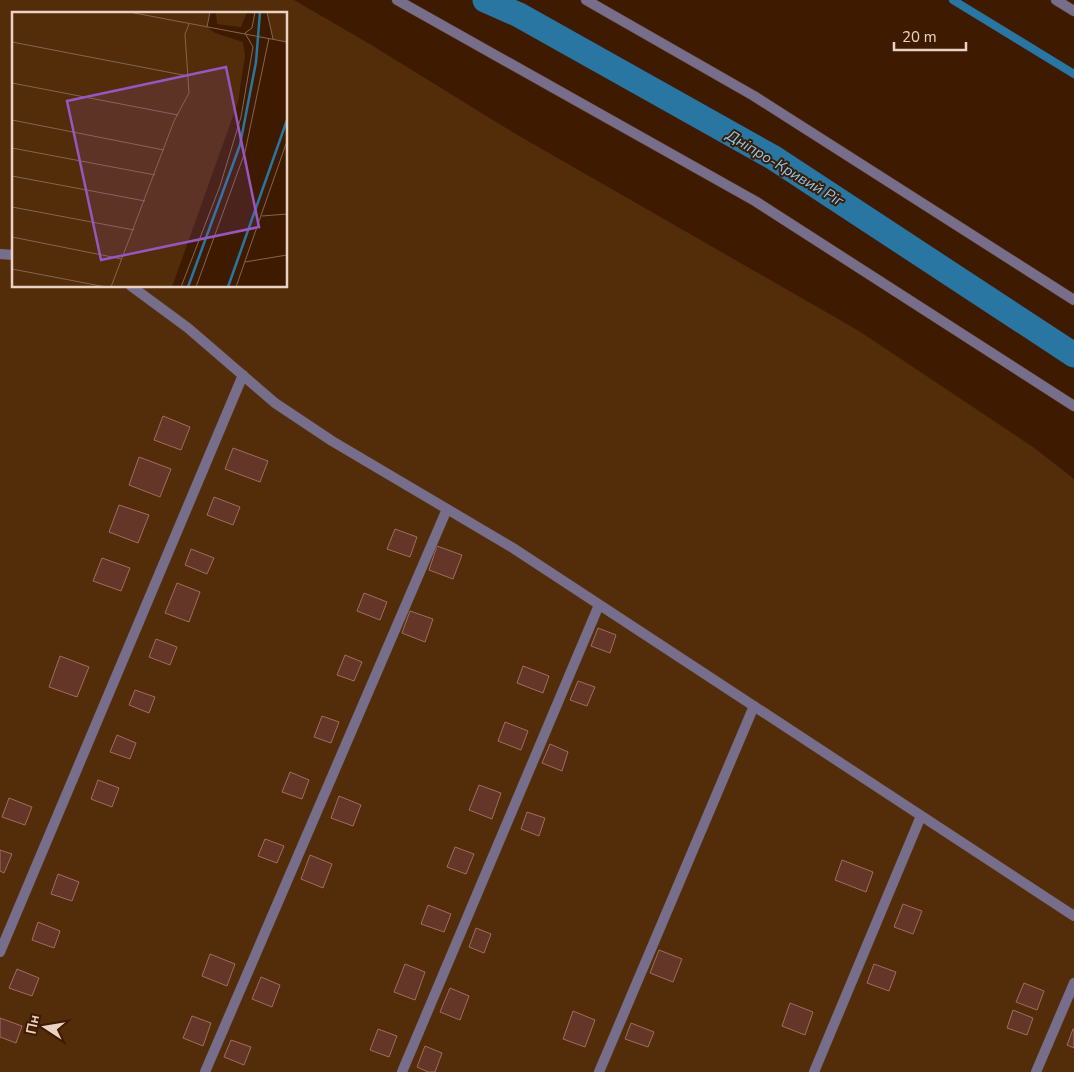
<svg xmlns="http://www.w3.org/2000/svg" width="1074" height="1072" viewBox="0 0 1074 1072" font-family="'Nunito Sans',sans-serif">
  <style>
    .green { fill: #532d0a; fill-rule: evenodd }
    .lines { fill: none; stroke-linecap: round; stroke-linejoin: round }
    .stream { stroke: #2876a1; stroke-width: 8 }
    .canal { stroke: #2876a1; stroke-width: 25 }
    .building { fill: #633628; stroke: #9f6d5e }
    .lane-casing { stroke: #5a381f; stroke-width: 11 }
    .street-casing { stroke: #5a381f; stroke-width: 11 }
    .lane { stroke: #766e8b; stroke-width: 10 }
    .street { stroke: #766e8b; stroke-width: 10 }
    .labels { text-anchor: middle; stroke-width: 4; stroke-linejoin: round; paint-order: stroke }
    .water-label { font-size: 15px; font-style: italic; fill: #7fcdfe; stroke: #3e1b00 }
    .inset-river { fill: none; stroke: #2876a1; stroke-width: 2.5 }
    .inset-road { fill: none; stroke: #83654e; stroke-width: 1 }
    .view { fill: #9756c0; fill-opacity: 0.15; stroke: #9756c0; stroke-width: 2.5 }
    .inset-edge { fill: none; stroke: #ebd3c3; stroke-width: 2.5 }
  </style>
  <rect width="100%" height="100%" fill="#3e1b00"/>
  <!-- green -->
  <path class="green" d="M 0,0 L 294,0 L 368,43 L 514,133 L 859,331 L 1033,447 L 1074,479 L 1074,1072 L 0,1072 ZM 14,14 L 286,14 L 286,286 L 14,286 Z"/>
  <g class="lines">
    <!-- stream -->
    <path class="stream" d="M 953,0 L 1074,74"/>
    <!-- canal -->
    <path class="canal" d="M 485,0 L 519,15 L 774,158 L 1074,355"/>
  </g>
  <!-- building -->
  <g class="building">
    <path d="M 163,416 L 190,427 L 181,450 L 154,440 Z"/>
    <path d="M 233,448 L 268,461 L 260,482 L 225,469 Z"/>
    <path d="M 139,457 L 171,469 L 160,497 L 129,485 Z"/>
    <path d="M 214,497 L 240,507 L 233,525 L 207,515 Z"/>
    <path d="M 119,505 L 149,515 L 138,543 L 109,532 Z"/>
    <path d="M 395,529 L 417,537 L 410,557 L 387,549 Z"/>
    <path d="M 437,546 L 462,555 L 453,579 L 429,570 Z"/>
    <path d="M 191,549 L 214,558 L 207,574 L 185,565 Z"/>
    <path d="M 102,558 L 130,568 L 121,591 L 93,581 Z"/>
    <path d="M 177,583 L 200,592 L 189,622 L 165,613 Z"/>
    <path d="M 364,593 L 387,602 L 380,620 L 357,611 Z"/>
    <path d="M 410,611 L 433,619 L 425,642 L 402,633 Z"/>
    <path d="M 598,628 L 616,635 L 610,653 L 591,646 Z"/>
    <path d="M 156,639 L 177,647 L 170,665 L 149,657 Z"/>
    <path d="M 345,655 L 362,662 L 354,681 L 337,675 Z"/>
    <path d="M 60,656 L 89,667 L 77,697 L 49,687 Z"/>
    <path d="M 523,666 L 549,676 L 543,693 L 517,683 Z"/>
    <path d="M 578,681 L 595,687 L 587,706 L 570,700 Z"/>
    <path d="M 135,690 L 155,697 L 149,713 L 129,705 Z"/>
    <path d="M 322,716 L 339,722 L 331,743 L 314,737 Z"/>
    <path d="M 505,722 L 528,731 L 521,750 L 498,741 Z"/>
    <path d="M 117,735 L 136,743 L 130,759 L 110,752 Z"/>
    <path d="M 550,744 L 568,752 L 562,771 L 542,763 Z"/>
    <path d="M 290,772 L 309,780 L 302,799 L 282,792 Z"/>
    <path d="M 98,780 L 119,788 L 112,807 L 91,799 Z"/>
    <path d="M 479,785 L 501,793 L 492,819 L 469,810 Z"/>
    <path d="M 339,796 L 361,805 L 353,826 L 331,818 Z"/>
    <path d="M 9,798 L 32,807 L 25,825 L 2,817 Z"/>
    <path d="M 527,812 L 545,818 L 539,836 L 521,829 Z"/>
    <path d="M 265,839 L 284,846 L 277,863 L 258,856 Z"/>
    <path d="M 455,847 L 474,854 L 466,874 L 447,867 Z"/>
    <path d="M 0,850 L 12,854 L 4,873 L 0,871 Z"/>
    <path d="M 310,855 L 332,864 L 323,888 L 301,879 Z"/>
    <path d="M 842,860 L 873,872 L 866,892 L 835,880 Z"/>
    <path d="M 58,874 L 79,882 L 72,901 L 51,894 Z"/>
    <path d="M 903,904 L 922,911 L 913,934 L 894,927 Z"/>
    <path d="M 428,905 L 451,914 L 444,932 L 421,924 Z"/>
    <path d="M 38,922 L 60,931 L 54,948 L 32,940 Z"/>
    <path d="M 476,928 L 491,934 L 484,953 L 469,947 Z"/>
    <path d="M 659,950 L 682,959 L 673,982 L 650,973 Z"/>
    <path d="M 210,954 L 235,964 L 227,986 L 202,976 Z"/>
    <path d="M 405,964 L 425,972 L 415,1000 L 394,992 Z"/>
    <path d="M 874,964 L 896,972 L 889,991 L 867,983 Z"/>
    <path d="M 17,969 L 39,978 L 32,996 L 9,988 Z"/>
    <path d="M 261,977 L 280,985 L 272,1007 L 252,999 Z"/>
    <path d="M 1024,983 L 1044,991 L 1037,1010 L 1016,1002 Z"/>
    <path d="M 450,988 L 469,996 L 460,1020 L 440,1012 Z"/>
    <path d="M 790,1003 L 813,1012 L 805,1035 L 782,1026 Z"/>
    <path d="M 1013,1010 L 1033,1018 L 1027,1035 L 1007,1028 Z"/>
    <path d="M 573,1011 L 595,1020 L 585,1047 L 563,1039 Z"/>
    <path d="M 192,1016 L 211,1023 L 203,1046 L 183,1038 Z"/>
    <path d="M 0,1018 L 22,1026 L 16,1043 L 0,1037 Z"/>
    <path d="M 631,1023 L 654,1032 L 648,1047 L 625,1039 Z"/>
    <path d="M 378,1029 L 397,1036 L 389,1057 L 370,1050 Z"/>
    <path d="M 1073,1029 L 1074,1029 L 1074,1048 L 1067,1045 Z"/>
    <path d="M 231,1040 L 251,1047 L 244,1065 L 224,1057 Z"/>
    <path d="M 425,1046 L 442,1053 L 435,1072 L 428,1072 L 417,1067 Z"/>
  </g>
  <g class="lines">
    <defs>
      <g id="lane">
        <path d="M 0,254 L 14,255"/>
        <path d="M 131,286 L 188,328 L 275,403 L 332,441 L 513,548 L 1074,916"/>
        <path d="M 0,952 L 243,375"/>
        <path d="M 205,1072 L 447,509"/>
        <path d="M 402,1072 L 599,605"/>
        <path d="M 599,1072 L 754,706"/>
        <path d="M 814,1072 L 921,816"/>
        <path d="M 1036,1072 L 1074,983"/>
      </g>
      <g id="street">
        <path d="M 397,0 L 755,201 L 1074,406"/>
        <path d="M 586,0 L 754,96 L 1074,300"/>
        <path d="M 1056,0 L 1074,11"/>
      </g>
    </defs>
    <!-- lane casing -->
    <use href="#lane" class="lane-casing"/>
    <!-- street casing -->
    <use href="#street" class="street-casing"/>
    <!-- lane -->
    <use href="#lane" class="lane"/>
    <!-- street -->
    <use href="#street" class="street"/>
  </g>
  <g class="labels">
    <!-- water labels -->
    <g class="water-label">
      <text transform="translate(785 168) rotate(31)" y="5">Дніпро-Кривий Ріг</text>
    </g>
  </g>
  <!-- overview -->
  <g transform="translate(12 12)">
    <rect width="275" height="275" fill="#3e1b00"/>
    <path d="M 0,0 L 198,0 L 195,15 L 203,21 L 231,30 L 233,44 L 226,90 L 160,275 L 0,275 ZM 204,0 L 235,0 L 229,15 L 205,12 ZM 255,0 L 275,0 L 275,30 L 261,27 Z" fill="#532d0a"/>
    <path class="inset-river" d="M 176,275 L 228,133 L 244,50 L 248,0M 216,275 L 275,108"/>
    <path class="inset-road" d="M 117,0 L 275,30M 255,0 L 261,27M 195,15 L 198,0M 0,30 L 176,64M 0,71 L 166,103M 0,108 L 152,138M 0,136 L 143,163M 0,164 L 133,189M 0,195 L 122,218M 250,204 L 275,202M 0,225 L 110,247M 233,250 L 275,243M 0,257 L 94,275M 99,275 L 162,109 L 177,81 L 173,22 L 177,12M 169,275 L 208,174 L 229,105 L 241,35 L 233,21 L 240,16 L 243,0M 184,275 L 233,140 L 257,26M 224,275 L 275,129"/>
    <path class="view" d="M 214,55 L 247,215 L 89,248 L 55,89 Z"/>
    <rect width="275" height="275" class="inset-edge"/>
  </g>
  <!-- north arrow -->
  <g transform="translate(45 1027) rotate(282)" stroke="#3e1b00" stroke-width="4" paint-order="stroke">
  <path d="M0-4L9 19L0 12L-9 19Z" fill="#ebd3c3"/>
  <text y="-8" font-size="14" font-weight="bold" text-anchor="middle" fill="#ebd3c3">Пн</text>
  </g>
  <!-- scale -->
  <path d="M894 42v8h72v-8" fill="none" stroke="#ebd3c3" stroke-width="2.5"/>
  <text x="902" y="42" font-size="15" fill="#ebd3c3" stroke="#3e1b00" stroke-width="4" paint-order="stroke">20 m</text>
</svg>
